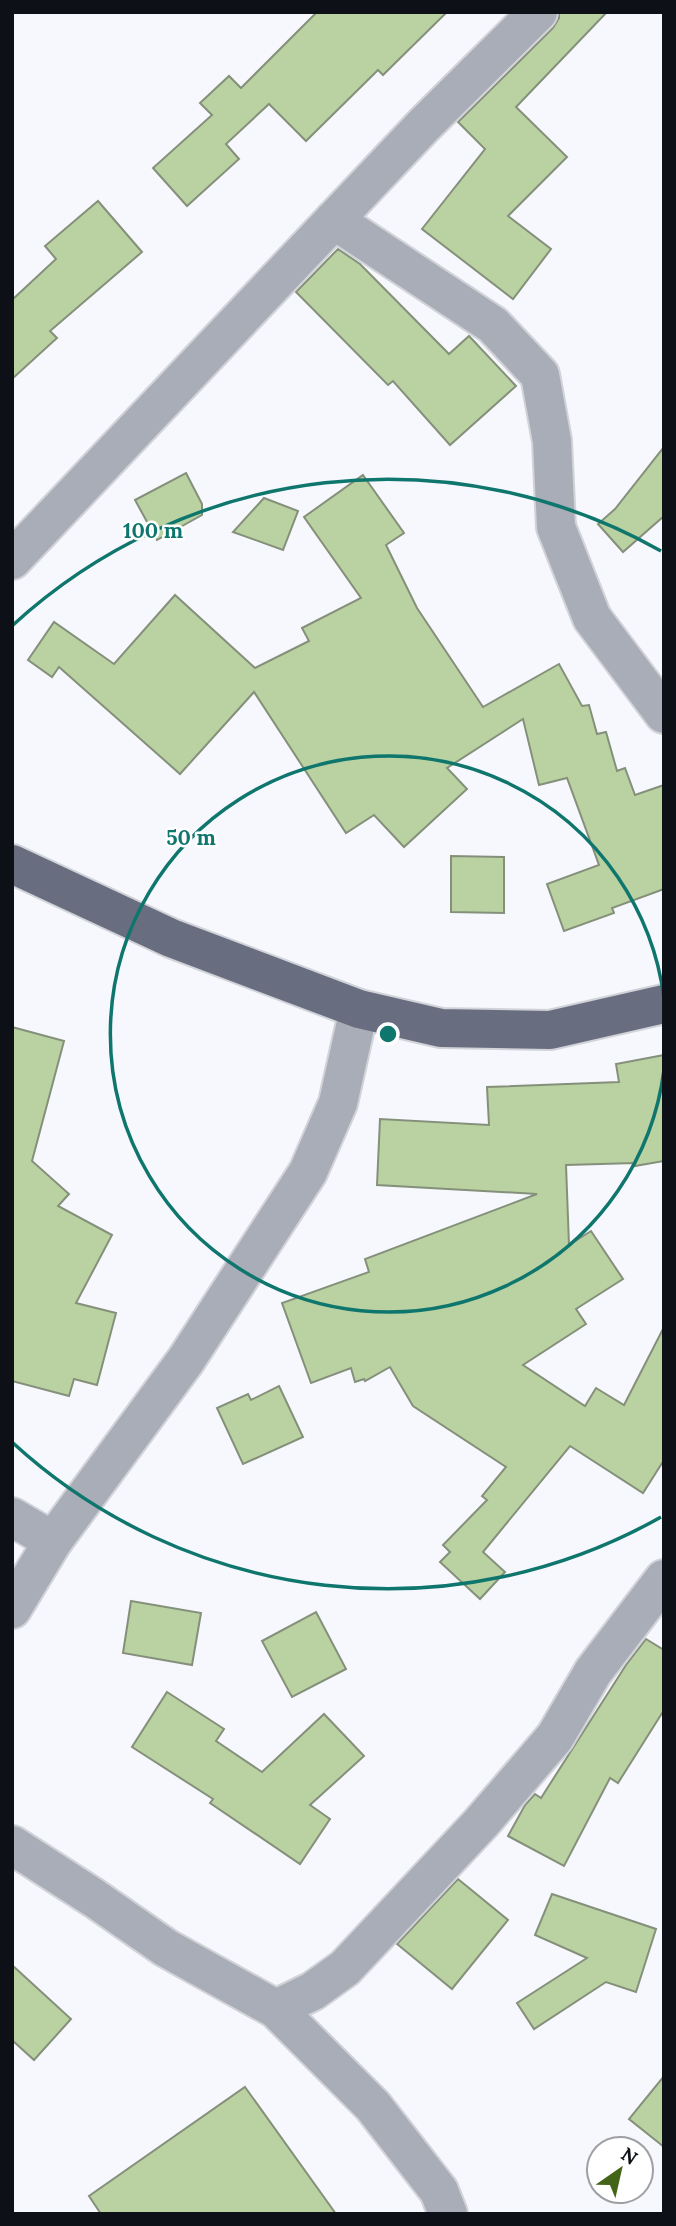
<svg xmlns="http://www.w3.org/2000/svg" width="676" height="2226" viewBox="0 0 676 2226" font-family="Lora,serif">
  <style>
    .building { fill: #bad2a2; stroke: #85907b; stroke-width: 2 }
    .lines { fill: none; stroke-linecap: round; stroke-linejoin: round }
    .minor-casing { stroke: #d1d3d8; stroke-width: 42 }
    .major-casing { stroke: #d1d3d8; stroke-width: 42 }
    .minor { stroke: #a9adb7; stroke-width: 38 }
    .major { stroke: #686e80; stroke-width: 38 }
    .ring { fill: none; stroke: #0f766e; stroke-width: 3.5 }
    .centre { fill: #0f766e; stroke: #fff; stroke-width: 3.5 }
    .ring-label { font-size: 21px; text-anchor: middle; font-weight: bold; fill: #0f766e; stroke: #fff; stroke-width: 5; stroke-linejoin: round; paint-order: stroke }
  </style>
  <rect width="100%" height="100%" fill="#f6f8fd"/>
  <!-- building -->
  <g class="building">
    <path d="M 317,12 L 447,12 L 383,75 L 378,70 L 306,141 L 269,104 L 226,144 L 239,159 L 187,206 L 153,168 L 212,115 L 200,103 L 229,76 L 241,88 Z"/>
    <path d="M 559,12 L 607,12 L 516,107 L 567,157 L 508,216 L 551,249 L 513,299 L 422,229 L 485,149 L 458,122 L 553,28 L 559,18 Z"/>
    <path d="M 98,201 L 142,252 L 50,331 L 57,338 L 12,379 L 12,300 L 56,259 L 45,246 Z"/>
    <path d="M 338,249 L 360,264 L 449,354 L 469,336 L 516,386 L 450,445 L 393,381 L 388,385 L 296,292 Z"/>
    <path d="M 664,447 L 664,516 L 623,552 L 598,524 L 615,509 Z"/>
    <path d="M 186,473 L 202,504 L 202,515 L 157,540 L 135,500 Z"/>
    <path d="M 363,475 L 404,533 L 386,545 L 417,608 L 483,707 L 559,664 L 582,706 L 589,705 L 597,734 L 606,732 L 617,771 L 625,768 L 635,795 L 664,785 L 664,889 L 612,908 L 614,913 L 564,931 L 547,884 L 599,865 L 567,778 L 539,785 L 523,719 L 447,768 L 467,789 L 404,847 L 374,815 L 346,833 L 254,692 L 180,774 L 59,667 L 52,677 L 28,660 L 54,622 L 114,664 L 175,595 L 255,668 L 309,641 L 302,628 L 361,598 L 304,517 Z"/>
    <path d="M 264,498 L 298,511 L 283,550 L 233,532 Z"/>
    <path d="M 451,856 L 504,857 L 504,913 L 451,912 Z"/>
    <path d="M 12,1027 L 64,1041 L 32,1161 L 69,1194 L 58,1206 L 112,1235 L 76,1303 L 116,1313 L 97,1385 L 74,1379 L 69,1396 L 12,1381 Z"/>
    <path d="M 664,1055 L 664,1161 L 635,1166 L 635,1163 L 566,1165 L 569,1245 L 591,1231 L 623,1279 L 576,1309 L 586,1324 L 523,1365 L 585,1406 L 596,1388 L 624,1405 L 664,1327 L 664,1460 L 643,1493 L 570,1446 L 483,1552 L 505,1572 L 480,1599 L 440,1562 L 450,1552 L 443,1545 L 487,1500 L 482,1496 L 506,1467 L 413,1406 L 390,1367 L 365,1381 L 364,1379 L 355,1382 L 351,1368 L 311,1383 L 282,1303 L 369,1272 L 365,1259 L 537,1194 L 377,1185 L 380,1119 L 489,1125 L 487,1087 L 619,1082 L 616,1064 Z"/>
    <path d="M 279,1386 L 303,1437 L 243,1464 L 217,1408 L 248,1394 L 251,1400 Z"/>
    <path d="M 131,1601 L 201,1613 L 192,1665 L 123,1653 Z"/>
    <path d="M 316,1612 L 346,1669 L 292,1697 L 262,1641 Z"/>
    <path d="M 646,1639 L 664,1650 L 664,1710 L 618,1783 L 610,1778 L 564,1866 L 508,1836 L 525,1805 L 535,1794 L 541,1798 L 626,1665 Z"/>
    <path d="M 167,1692 L 224,1729 L 216,1741 L 262,1772 L 324,1714 L 364,1756 L 310,1805 L 330,1819 L 300,1864 L 210,1803 L 213,1799 L 132,1747 Z"/>
    <path d="M 458,1879 L 508,1920 L 452,1989 L 397,1944 Z"/>
    <path d="M 552,1894 L 656,1929 L 636,1992 L 606,1982 L 534,2029 L 517,2003 L 587,1958 L 535,1935 Z"/>
    <path d="M 12,1965 L 71,2019 L 34,2060 L 12,2040 Z"/>
    <path d="M 664,2076 L 664,2147 L 629,2119 Z"/>
    <path d="M 245,2087 L 336,2214 L 101,2214 L 89,2196 Z"/>
  </g>
  <g class="lines">
    <defs>
      <g id="minor">
        <path d="M 334,220 L 493,325 L 540,375 L 552,441 L 556,527 L 592,618 L 664,714"/>
        <path d="M 12,560 L 424,125 L 538,12"/>
        <path d="M 12,1517 L 53,1541"/>
        <path d="M 12,1609 L 53,1541 L 186,1360 L 308,1172 L 338,1103 L 359,1009"/>
        <path d="M 12,1845 L 94,1898 L 166,1948 L 276,2009 L 373,2106 L 439,2191 L 448,2214"/>
        <path d="M 276,2009 L 313,1991 L 345,1968 L 481,1823 L 555,1737 L 593,1672 L 664,1579"/>
      </g>
      <path id="major" d="M 12,864 L 171,938 L 359,1009 L 441,1028 L 550,1030 L 664,1004"/>
    </defs>
    <!-- minor casing -->
    <use href="#minor" class="minor-casing"/>
    <!-- major casing -->
    <use href="#major" class="major-casing"/>
    <!-- minor -->
    <use href="#minor" class="minor"/>
    <!-- major -->
    <use href="#major" class="major"/>
  </g>
  <!-- distance rings -->
  <g class="ring">
    <path d="M664 1070A278 278 0 1 1 664 998"/>
    <path d="M661 1517A555 555 0 0 1 13 1443M13 625A555 555 0 0 1 661 551"/>
  </g>
  <circle cx="388" cy="1034" r="10" class="centre"/>
  <g class="ring-label">
    <text x="153" y="538">100 m</text>
    <text x="191" y="845">50 m</text>
  </g>
  <!-- border -->
  <rect width="676" height="2226" fill="none" stroke="#0d1017" stroke-width="28"/>
  <!-- north arrow -->
  <g transform="translate(620 2170) rotate(34)"><circle r="33" fill="#ffffff" stroke="#9e9fa2" stroke-width="2"/>
  <path d="M0-5L12 26L0 18L-12 26Z" fill="#446418"/>
  <text y="-10" font-size="19" font-weight="bold" text-anchor="middle" fill="#0d1017">N</text>
  </g>
</svg>
